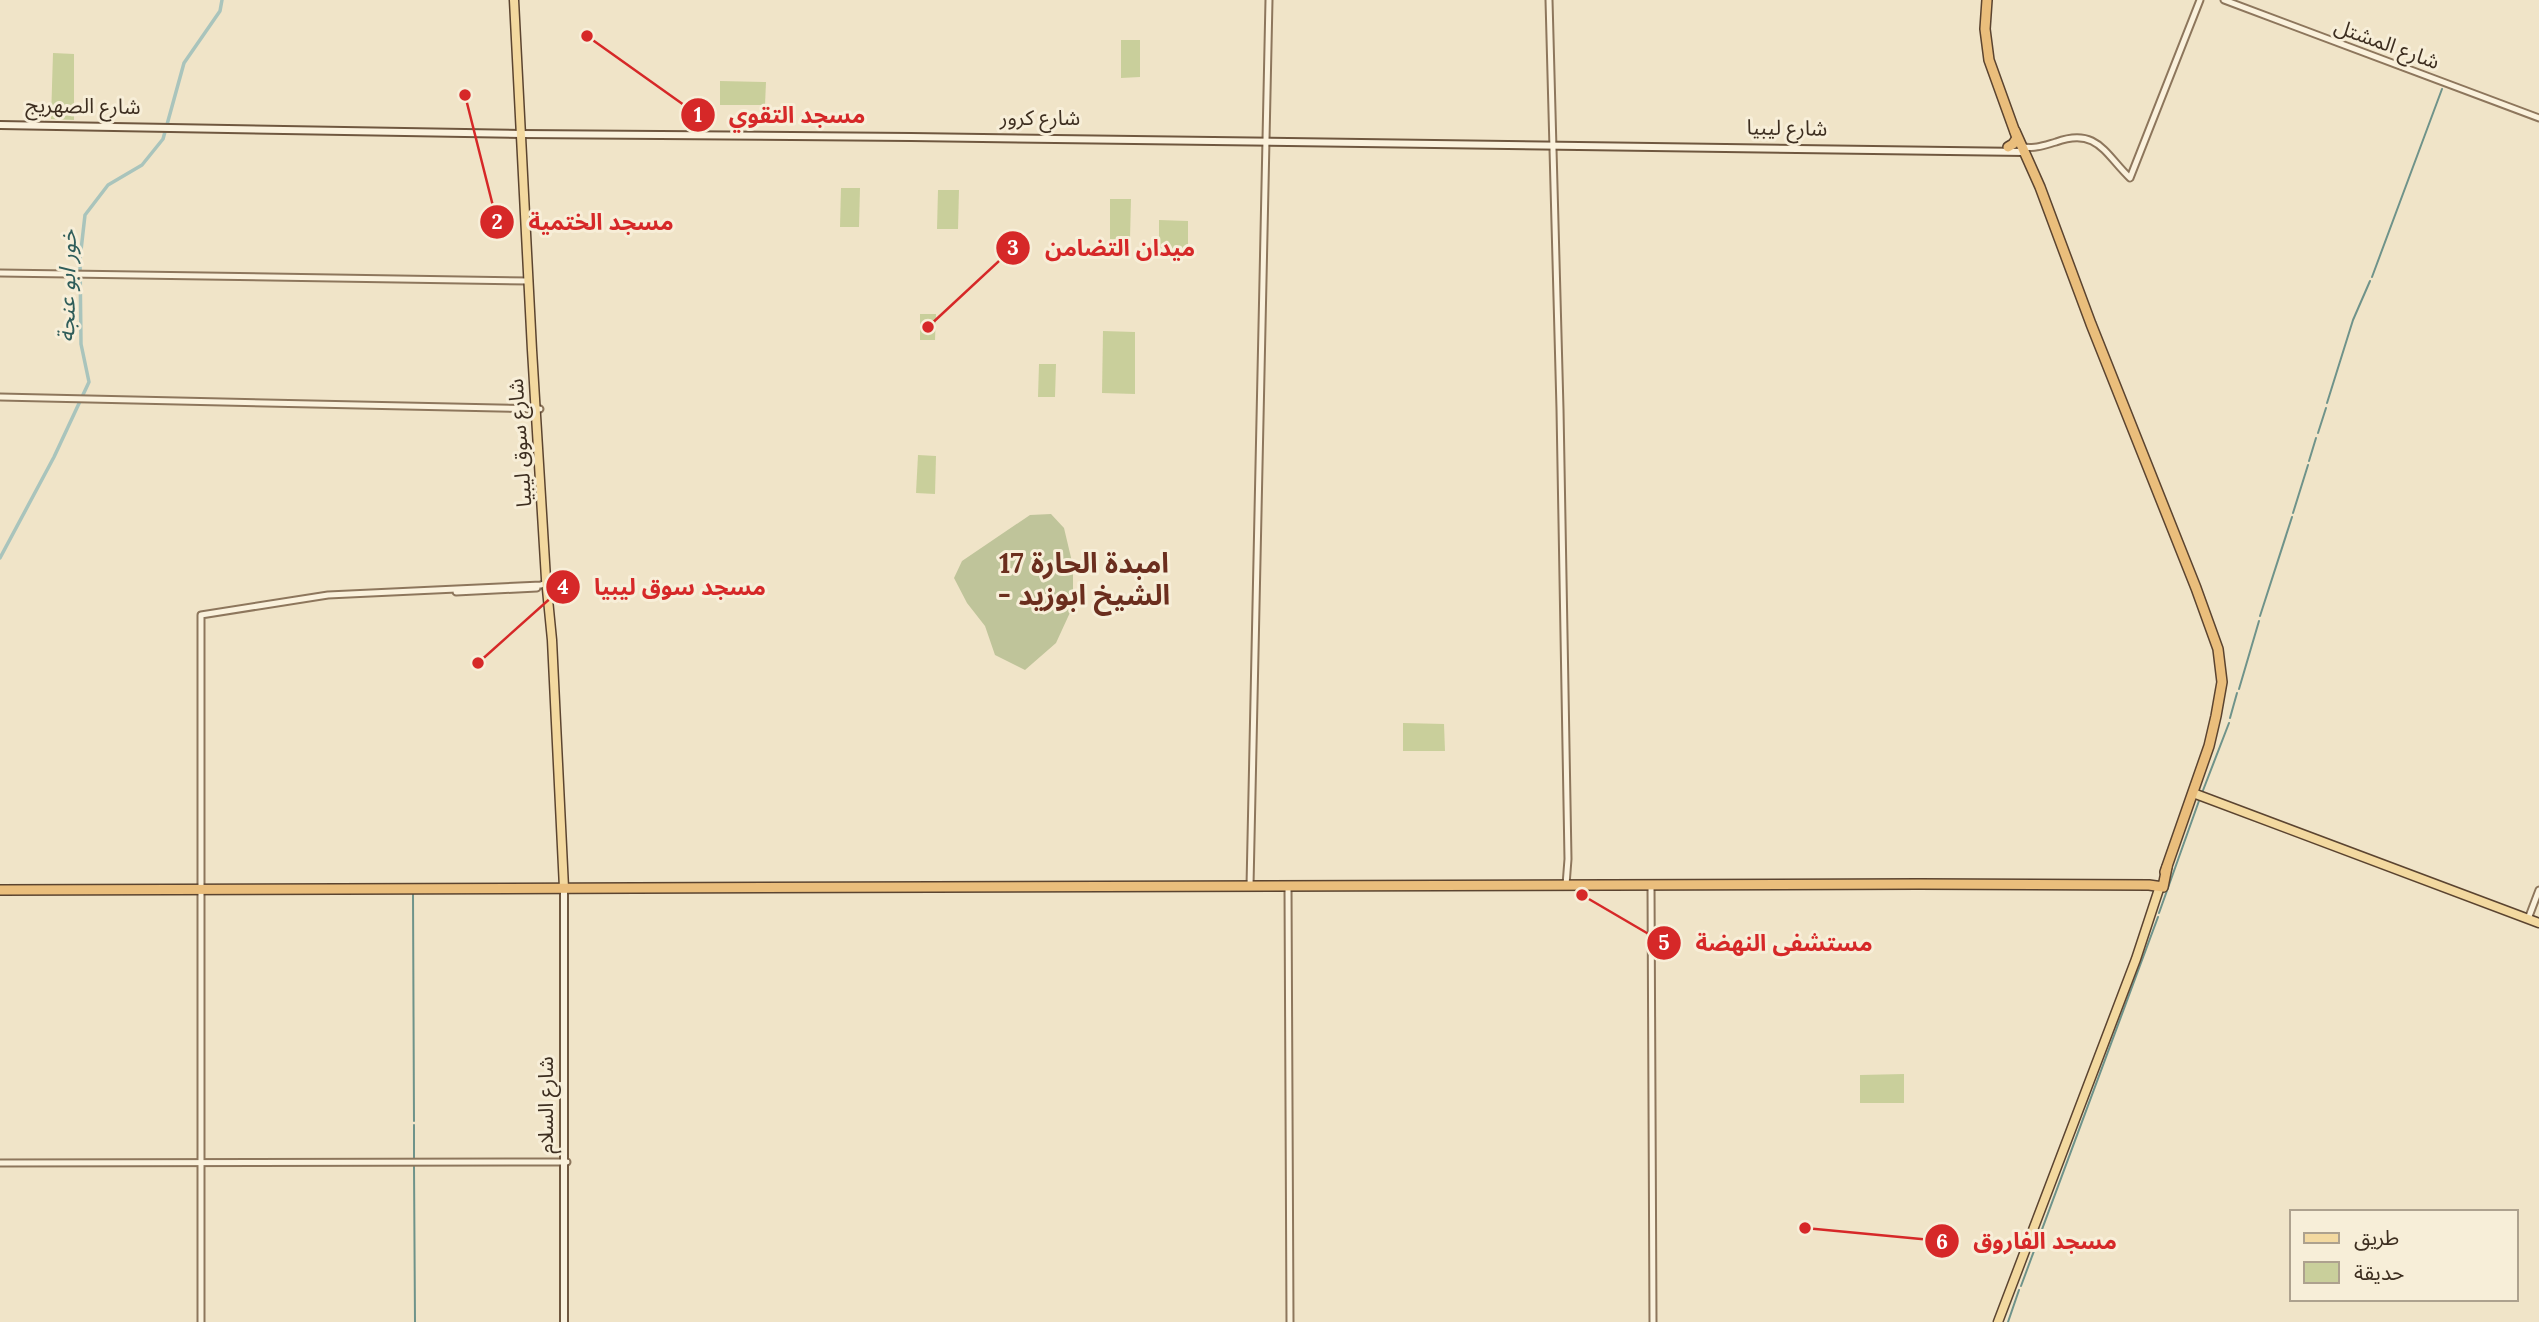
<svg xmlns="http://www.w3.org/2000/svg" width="2539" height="1322" viewBox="0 0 2539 1322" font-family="Lora,'Noto Sans Arabic',serif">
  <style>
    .green { fill: #c9cf9b }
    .cemetery { fill: #bfc49a }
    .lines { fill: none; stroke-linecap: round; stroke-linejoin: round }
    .stream { stroke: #6f938a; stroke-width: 2 }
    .canal { stroke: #a9c4bc; stroke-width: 3.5 }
    .tertiary-casing { stroke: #8d765c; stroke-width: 9 }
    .secondary-casing { stroke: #6f573f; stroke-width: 10 }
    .primary-casing { stroke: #5b4430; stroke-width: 11 }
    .trunk-casing { stroke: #5b4430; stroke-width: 12 }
    .tertiary { stroke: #faf1dc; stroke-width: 5 }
    .secondary { stroke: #faf1dc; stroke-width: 6 }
    .primary { stroke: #f3d9a0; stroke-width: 8 }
    .trunk { stroke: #eabe7c; stroke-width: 9 }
    .labels { text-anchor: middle; stroke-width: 6; stroke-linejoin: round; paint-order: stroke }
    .street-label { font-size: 21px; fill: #3d2e20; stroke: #f7eed8 }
    .water-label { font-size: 23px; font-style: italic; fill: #2f5d5a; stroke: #f7eed8 }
    .district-label { font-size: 28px; font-weight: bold; fill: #6b2e1e; stroke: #f7eed8 }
    .leader { fill: none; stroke: #d62828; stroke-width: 2.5 }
    .callout-dot { fill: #d62828; stroke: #f7eed8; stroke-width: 2.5 }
    .mark-label { font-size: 21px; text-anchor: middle; font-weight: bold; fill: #fff }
    .callout-label { font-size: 23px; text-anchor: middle; font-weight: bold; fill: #d62828; stroke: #f7eed8; stroke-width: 6; stroke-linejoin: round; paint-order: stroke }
  </style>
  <rect width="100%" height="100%" fill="#f0e4c8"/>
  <!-- green -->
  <g class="green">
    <path d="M 1140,40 L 1140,77 L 1121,78 L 1121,40 Z"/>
    <path d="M 53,53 L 74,54 L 74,120 L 51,119 Z"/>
    <path d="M 720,81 L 766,82 L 765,105 L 720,105 Z"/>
    <path d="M 841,188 L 860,188 L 859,227 L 840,227 Z"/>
    <path d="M 938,190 L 959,190 L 958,229 L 937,229 Z"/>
    <path d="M 1110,199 L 1131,199 L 1130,239 L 1110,239 Z"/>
    <path d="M 1159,220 L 1188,221 L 1188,249 L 1159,248 Z"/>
    <path d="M 920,314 L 936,314 L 935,340 L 920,340 Z"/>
    <path d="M 1103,331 L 1135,332 L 1135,394 L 1102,393 Z"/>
    <path d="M 1039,364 L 1056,364 L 1055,397 L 1038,397 Z"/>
    <path d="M 918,455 L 936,456 L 935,494 L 916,493 Z"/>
    <path d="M 1403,723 L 1444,724 L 1445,751 L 1403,751 Z"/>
    <path d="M 1904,1074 L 1904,1103 L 1860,1103 L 1860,1075 Z"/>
  </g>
  <!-- cemetery -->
  <path class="cemetery" d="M 1051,514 L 1064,528 L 1073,566 L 1073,606 L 1056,643 L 1025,670 L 995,655 L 985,626 L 967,603 L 954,578 L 962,561 L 1030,515 Z"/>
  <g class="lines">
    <!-- stream -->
    <g class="stream">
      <path d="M 2372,277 L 2442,89"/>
      <path d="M 2327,403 L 2353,320 L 2370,281"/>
      <path d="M 2318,433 L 2326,408"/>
      <path d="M 2309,461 L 2316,438"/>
      <path d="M 2293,513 L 2308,465"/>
      <path d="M 2260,616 L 2292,517"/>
      <path d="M 2239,689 L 2259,621"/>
      <path d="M 2230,718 L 2237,693"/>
      <path d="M 2202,793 L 2229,723"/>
      <path d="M 413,894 L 414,1121"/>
      <path d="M 2159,913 L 2200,798"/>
      <path d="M 414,1125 L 414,1159"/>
      <path d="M 414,1166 L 415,1322"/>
      <path d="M 2021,1286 L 2158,917"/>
      <path d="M 2008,1322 L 2019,1290"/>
    </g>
    <!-- canal -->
    <path class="canal" d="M 0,558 L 54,457 L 89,382 L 81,344 L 80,259 L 85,215 L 108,185 L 142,165 L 163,139 L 184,63 L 220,11 L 222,0"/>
    <defs>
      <g id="tertiary">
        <path d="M 1549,0 L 1560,409 L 1568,859 L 1566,885"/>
        <path d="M 2224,0 L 2539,118"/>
        <path d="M 2023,147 C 2035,149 2045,145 2056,142 C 2097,127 2105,154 2130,178 L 2200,0"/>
        <path d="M 0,273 L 529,281"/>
        <path d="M 0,397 L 540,409"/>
        <path d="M 456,592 L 537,588"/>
        <path d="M 1651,885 L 1653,1322"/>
        <path d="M 1250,886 L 1269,0"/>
        <path d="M 1288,886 L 1290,1322"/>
        <path d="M 2528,919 L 2539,890"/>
        <path d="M 0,1163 L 567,1162"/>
        <path d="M 201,1322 L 201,615 L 328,595 L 541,585 L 548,582"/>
      </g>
      <g id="secondary">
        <path d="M 0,125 L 521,134 L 911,137 L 2025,152"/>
        <path d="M 564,1322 L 564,888"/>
      </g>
      <g id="primary">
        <path d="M 514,0 L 532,350 L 546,579 L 552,640 L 564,888"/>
        <path d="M 2193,793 L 2539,923"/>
        <path d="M 1998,1322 L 2136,959 L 2160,886"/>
      </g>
      <g id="trunk">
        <path d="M 1987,0 L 1985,29 L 1989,60 L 2016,135"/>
        <path d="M 2015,131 L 2040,187 L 2091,324 L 2196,588 L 2218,649 L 2222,682 L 2216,716 L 2209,746 L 2165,872"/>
        <path d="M 2008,147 L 2013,144 L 2017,138"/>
        <path d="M 0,890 L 1919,884 L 2149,885 L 2163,887 L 2167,867"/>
      </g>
    </defs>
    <!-- tertiary casing -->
    <use href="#tertiary" class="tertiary-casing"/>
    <!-- secondary casing -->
    <use href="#secondary" class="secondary-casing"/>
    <!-- primary casing -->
    <use href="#primary" class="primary-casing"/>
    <!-- trunk casing -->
    <use href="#trunk" class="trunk-casing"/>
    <!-- tertiary -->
    <use href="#tertiary" class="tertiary"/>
    <!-- secondary -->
    <use href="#secondary" class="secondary"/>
    <!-- primary -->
    <use href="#primary" class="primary"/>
    <!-- trunk -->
    <use href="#trunk" class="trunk"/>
  </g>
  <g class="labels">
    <!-- street labels -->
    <g class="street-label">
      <text transform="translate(2387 44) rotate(20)" y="7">شارع المشتل</text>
      <text transform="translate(83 106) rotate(1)" y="7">شارع الصهريج</text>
      <text x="1040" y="125">شارع كرور</text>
      <text transform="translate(1787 128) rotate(1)" y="7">شارع ليبيا</text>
      <text transform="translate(520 443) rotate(-94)" y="7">شارع سوق ليبيا</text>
      <text transform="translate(546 1105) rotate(-90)" y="7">شارع السلام</text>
    </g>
    <!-- water labels -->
    <g class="water-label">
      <text transform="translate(67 286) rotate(-89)" y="8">خور ابو عنجة</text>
    </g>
    <!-- district labels -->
    <g class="district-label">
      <text x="1084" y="573">امبدة الحارة 17<tspan x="1084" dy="32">- الشيخ ابوزيد</tspan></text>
    </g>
  </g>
  <!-- callouts -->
  <path class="leader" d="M587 36L698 115M465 95L497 222M928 327L1013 248M478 663L563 587M1582 895L1664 943M1805 1228L1942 1241"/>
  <g class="callout-dot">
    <circle cx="587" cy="36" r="7"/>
    <circle cx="465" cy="95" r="7"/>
    <circle cx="928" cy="327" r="7"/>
    <circle cx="478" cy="663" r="7"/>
    <circle cx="1582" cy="895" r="7"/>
    <circle cx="1805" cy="1228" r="7"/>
    <circle cx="698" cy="115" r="18"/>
    <circle cx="497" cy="222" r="18"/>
    <circle cx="1013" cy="248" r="18"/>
    <circle cx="563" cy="587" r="18"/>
    <circle cx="1664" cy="943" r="18"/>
    <circle cx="1942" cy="1241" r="18"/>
  </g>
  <g class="mark-label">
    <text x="698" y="122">1</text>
    <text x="497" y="229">2</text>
    <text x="1013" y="255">3</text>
    <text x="563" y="594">4</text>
    <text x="1664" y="950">5</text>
    <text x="1942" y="1249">6</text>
  </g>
  <g class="callout-label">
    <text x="797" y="123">مسجد التقوي</text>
    <text x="601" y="230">مسجد الختمية</text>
    <text x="1120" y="256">ميدان التضامن</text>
    <text x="680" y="595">مسجد سوق ليبيا</text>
    <text x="1784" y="951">مستشفى النهضة</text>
    <text x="2045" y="1249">مسجد الفاروق</text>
  </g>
  <!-- legend -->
  <rect x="2290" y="1210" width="228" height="91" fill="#f7eed8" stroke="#ada18e" stroke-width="2"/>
  <rect x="2304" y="1233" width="35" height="10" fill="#f3d9a0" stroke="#ada18e" stroke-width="2"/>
  <text x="2354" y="1245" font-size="21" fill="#3d2e20">طريق</text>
  <rect x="2304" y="1262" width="35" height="21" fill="#c9cf9b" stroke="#ada18e" stroke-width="2"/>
  <text x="2354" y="1280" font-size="21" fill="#3d2e20">حديقة</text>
</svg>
